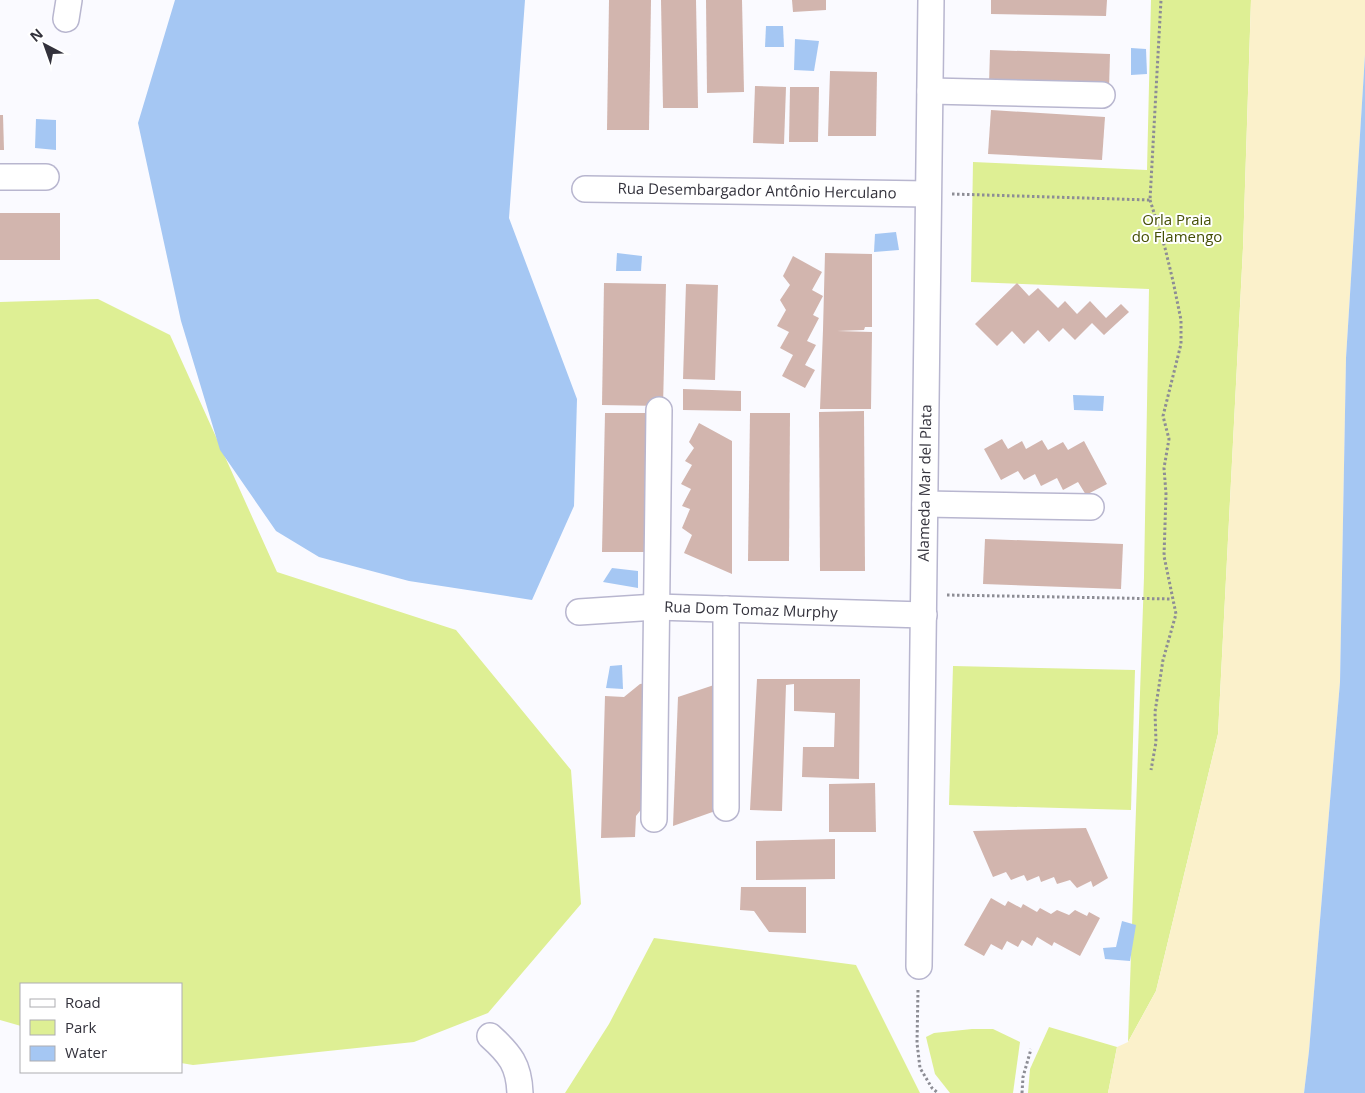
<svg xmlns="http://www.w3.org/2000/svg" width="1365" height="1093" viewBox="0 0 1365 1093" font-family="'Open Sans',sans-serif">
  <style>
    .green { fill: #deef94 }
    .sand { fill: #fbf1cb }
    .water { fill: #a5c7f3 }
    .building { fill: #d2b5ae }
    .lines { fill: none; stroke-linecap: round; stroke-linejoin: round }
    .minor-casing { stroke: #b8b6cf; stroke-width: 28 }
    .path { stroke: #8d8d95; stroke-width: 3; stroke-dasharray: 2.5 2.5; stroke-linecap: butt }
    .minor { stroke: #fff; stroke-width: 25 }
    .labels { text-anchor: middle; stroke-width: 4; stroke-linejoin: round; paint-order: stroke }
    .street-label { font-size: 15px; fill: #33323c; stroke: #fff }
    .park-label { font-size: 15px; fill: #454f05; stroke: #fff }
  </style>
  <rect width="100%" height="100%" fill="#fafaff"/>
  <!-- green -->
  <g class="green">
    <path d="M 1151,0 L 1251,0 L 1243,248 L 1218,734 L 1156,991 L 1128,1042 L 1144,577 L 1149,289 L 971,282 L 973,162 L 1147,170 Z"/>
    <path d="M 98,299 L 170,335 L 277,572 L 456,630 L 571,770 L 581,904 L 488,1013 L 414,1042 L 193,1065 L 181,1063 L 181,984 L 21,984 L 21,1026 L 0,1020 L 0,302 Z"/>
    <path d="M 953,666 L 1135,670 L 1131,810 L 949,805 Z"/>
    <path d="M 654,938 L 856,965 L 920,1093 L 565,1093 L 609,1024 Z"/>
    <path d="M 1049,1027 L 1117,1047 L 1108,1093 L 1028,1093 L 1030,1069 Z"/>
    <path d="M 972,1029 L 993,1029 L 1020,1042 L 1013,1093 L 950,1093 L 935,1074 L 926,1037 L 934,1033 Z"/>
  </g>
  <!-- sand -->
  <path class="sand" d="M 1251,0 L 1365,0 L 1365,55 L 1346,358 L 1340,682 L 1309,1051 L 1304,1093 L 1108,1093 L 1117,1047 L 1128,1042 L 1156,991 L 1218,734 L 1243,248 Z"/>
  <!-- water -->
  <g class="water">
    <path d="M 175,0 L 525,0 L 509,218 L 577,399 L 574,506 L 532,600 L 409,581 L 319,557 L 276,531 L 220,450 L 181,321 L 138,123 Z"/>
    <path d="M 766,26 L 783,26 L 784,47 L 765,47 Z"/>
    <path d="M 795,39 L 819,41 L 814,71 L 794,70 Z"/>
    <path d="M 1131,48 L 1146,49 L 1147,74 L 1131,75 Z"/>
    <path d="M 1365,55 L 1365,1093 L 1304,1093 L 1309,1051 L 1340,682 L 1346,358 Z"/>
    <path d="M 36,119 L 56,120 L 56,150 L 35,148 Z"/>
    <path d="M 896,232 L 899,250 L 874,252 L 875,234 Z"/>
    <path d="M 617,253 L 642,256 L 641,271 L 616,271 Z"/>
    <path d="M 1073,395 L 1104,396 L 1103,411 L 1074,410 Z"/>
    <path d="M 612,568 L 638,571 L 638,588 L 603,582 Z"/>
    <path d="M 622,665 L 623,689 L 606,688 L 610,666 Z"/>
    <path d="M 1122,921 L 1136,925 L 1130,961 L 1105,959 L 1103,948 L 1116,947 Z"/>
  </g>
  <!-- building -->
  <g class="building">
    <path d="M 609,0 L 651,0 L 649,130 L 607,130 Z"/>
    <path d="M 661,0 L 696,0 L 698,108 L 663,108 Z"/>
    <path d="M 706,0 L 742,0 L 744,92 L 707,93 Z"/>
    <path d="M 792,0 L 826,0 L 826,10 L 793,12 Z"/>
    <path d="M 991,0 L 1107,0 L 1106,16 L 991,14 Z"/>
    <path d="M 990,50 L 1110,54 L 1109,89 L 989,85 Z"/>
    <path d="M 830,71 L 877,72 L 876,136 L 828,136 Z"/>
    <path d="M 755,86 L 786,87 L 784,144 L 753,143 Z"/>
    <path d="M 790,87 L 819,87 L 818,142 L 789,142 Z"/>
    <path d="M 991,110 L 1105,117 L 1102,160 L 988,154 Z"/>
    <path d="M 0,115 L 3,115 L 4,150 L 0,150 Z"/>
    <rect x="0" y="213" width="60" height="47"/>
    <path d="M 825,253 L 872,254 L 872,327 L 865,327 L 864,330 L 837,331 L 872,332 L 871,409 L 820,409 L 823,330 Z"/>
    <path d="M 793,256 L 822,272 L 812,290 L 823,296 L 813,315 L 819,318 L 807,341 L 816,345 L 805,365 L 815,370 L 805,388 L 782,376 L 793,355 L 780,348 L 789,332 L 777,326 L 786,310 L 780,300 L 790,285 L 783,276 Z"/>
    <path d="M 604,283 L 666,284 L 663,406 L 602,405 Z"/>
    <path d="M 1017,283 L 1029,296 L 1038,288 L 1058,308 L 1065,301 L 1077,314 L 1090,301 L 1106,318 L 1121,304 L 1129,312 L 1104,335 L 1092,323 L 1075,340 L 1063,328 L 1049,342 L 1038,330 L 1024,344 L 1012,331 L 997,346 L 975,324 Z"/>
    <path d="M 686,284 L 718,285 L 715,380 L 683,379 Z"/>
    <path d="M 683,389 L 741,391 L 741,411 L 683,410 Z"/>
    <path d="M 864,411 L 865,571 L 820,571 L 819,412 Z"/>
    <path d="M 605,413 L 652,413 L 649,552 L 602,552 Z"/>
    <path d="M 750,413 L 790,413 L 789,561 L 748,561 Z"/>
    <path d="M 699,423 L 732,441 L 732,574 L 684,553 L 692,535 L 682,528 L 690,509 L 682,506 L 691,489 L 681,484 L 692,465 L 685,461 L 694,448 L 689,442 Z"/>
    <path d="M 1002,439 L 1008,449 L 1022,441 L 1026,449 L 1042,440 L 1048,450 L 1063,442 L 1068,450 L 1084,441 L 1107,484 L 1086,495 L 1078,482 L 1063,490 L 1057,478 L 1041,486 L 1035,474 L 1024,480 L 1018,471 L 1001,480 L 984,449 Z"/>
    <path d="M 985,539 L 1123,544 L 1121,589 L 983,584 Z"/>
    <path d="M 757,679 L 860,679 L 859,779 L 802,777 L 803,747 L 834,747 L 835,713 L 794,711 L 794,684 L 786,685 L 782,811 L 750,810 Z"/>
    <path d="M 656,682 L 654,793 L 636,816 L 635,837 L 601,838 L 605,696 L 624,697 L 640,684 Z"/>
    <path d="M 723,682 L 721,809 L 673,826 L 678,697 Z"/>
    <path d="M 875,783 L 876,832 L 829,832 L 829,784 Z"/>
    <path d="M 1086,828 L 1108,878 L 1093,887 L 1091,881 L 1077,888 L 1070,880 L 1057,884 L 1054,877 L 1041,882 L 1039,876 L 1027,881 L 1024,875 L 1011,880 L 1006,872 L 993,877 L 973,831 Z"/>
    <path d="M 835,839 L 835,879 L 756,880 L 756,841 Z"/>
    <path d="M 741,887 L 806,887 L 806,933 L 769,932 L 754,911 L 740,910 Z"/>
    <path d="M 991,898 L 1005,906 L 1008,901 L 1021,908 L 1023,904 L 1037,912 L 1040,908 L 1051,914 L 1057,910 L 1069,915 L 1075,910 L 1087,916 L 1089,912 L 1100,918 L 1080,956 L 1054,942 L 1052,946 L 1037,937 L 1032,946 L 1022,940 L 1018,947 L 1007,941 L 1002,950 L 991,944 L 984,956 L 964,945 Z"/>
  </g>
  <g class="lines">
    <defs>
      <g id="minor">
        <path d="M 66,19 L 69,0"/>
        <path d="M 930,91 L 1102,95"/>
        <path d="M 0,177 L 46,177"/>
        <path d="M 585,189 L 928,194"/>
        <path d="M 925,504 L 1091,507"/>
        <path d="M 579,612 L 656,607 L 924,615"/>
        <path d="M 726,808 L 726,609"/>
        <path d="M 654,819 L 659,410"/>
        <path d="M 919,966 L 931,0"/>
        <path d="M 490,1036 C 510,1054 519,1065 520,1093"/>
      </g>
    </defs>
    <!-- minor casing -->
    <use href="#minor" class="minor-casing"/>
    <!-- path -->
    <g class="path">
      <path d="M 952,194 L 1150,200 L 1161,0"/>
      <path d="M 1150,200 L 1165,248 L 1173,281 L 1181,320 L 1181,344 L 1163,416 L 1169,439 L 1164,468 L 1166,494 L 1164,556 L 1176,614 L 1163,660 L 1155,712 L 1156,742 L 1151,770"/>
      <path d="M 947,595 L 1172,599"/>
      <path d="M 918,990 L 917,1043 L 920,1068 L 932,1088 L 938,1093"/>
      <path d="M 1022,1093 L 1023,1077 L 1031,1049"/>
    </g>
    <!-- minor -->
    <use href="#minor" class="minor"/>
  </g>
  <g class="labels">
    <!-- street labels -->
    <g class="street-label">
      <text transform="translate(757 191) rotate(1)" y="5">Rua Desembargador Antônio Herculano</text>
      <text transform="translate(925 483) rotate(-89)" y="5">Alameda Mar del Plata</text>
      <text transform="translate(751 610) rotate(2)" y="5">Rua Dom Tomaz Murphy</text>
    </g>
    <!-- park labels -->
    <g class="park-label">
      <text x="1177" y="225">Orla Praia<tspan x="1177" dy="17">do Flamengo</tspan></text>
    </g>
  </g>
  <!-- legend -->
  <rect x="20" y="983" width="162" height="90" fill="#ffffff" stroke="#adadb1"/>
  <rect x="30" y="999" width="25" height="8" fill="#ffffff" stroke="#adadb1"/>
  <text x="65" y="1008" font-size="15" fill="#33323c">Road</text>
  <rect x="30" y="1020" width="25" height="15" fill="#deef94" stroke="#adadb1"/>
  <text x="65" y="1033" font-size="15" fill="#33323c">Park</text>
  <rect x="30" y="1046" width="25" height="15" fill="#a5c7f3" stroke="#adadb1"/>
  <text x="65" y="1058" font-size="15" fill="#33323c">Water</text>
  <!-- north arrow -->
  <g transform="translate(45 45) rotate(319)" stroke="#ffffff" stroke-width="4" paint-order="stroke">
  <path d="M0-4L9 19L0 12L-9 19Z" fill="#33323c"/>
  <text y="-8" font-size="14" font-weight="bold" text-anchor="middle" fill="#33323c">N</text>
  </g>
</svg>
